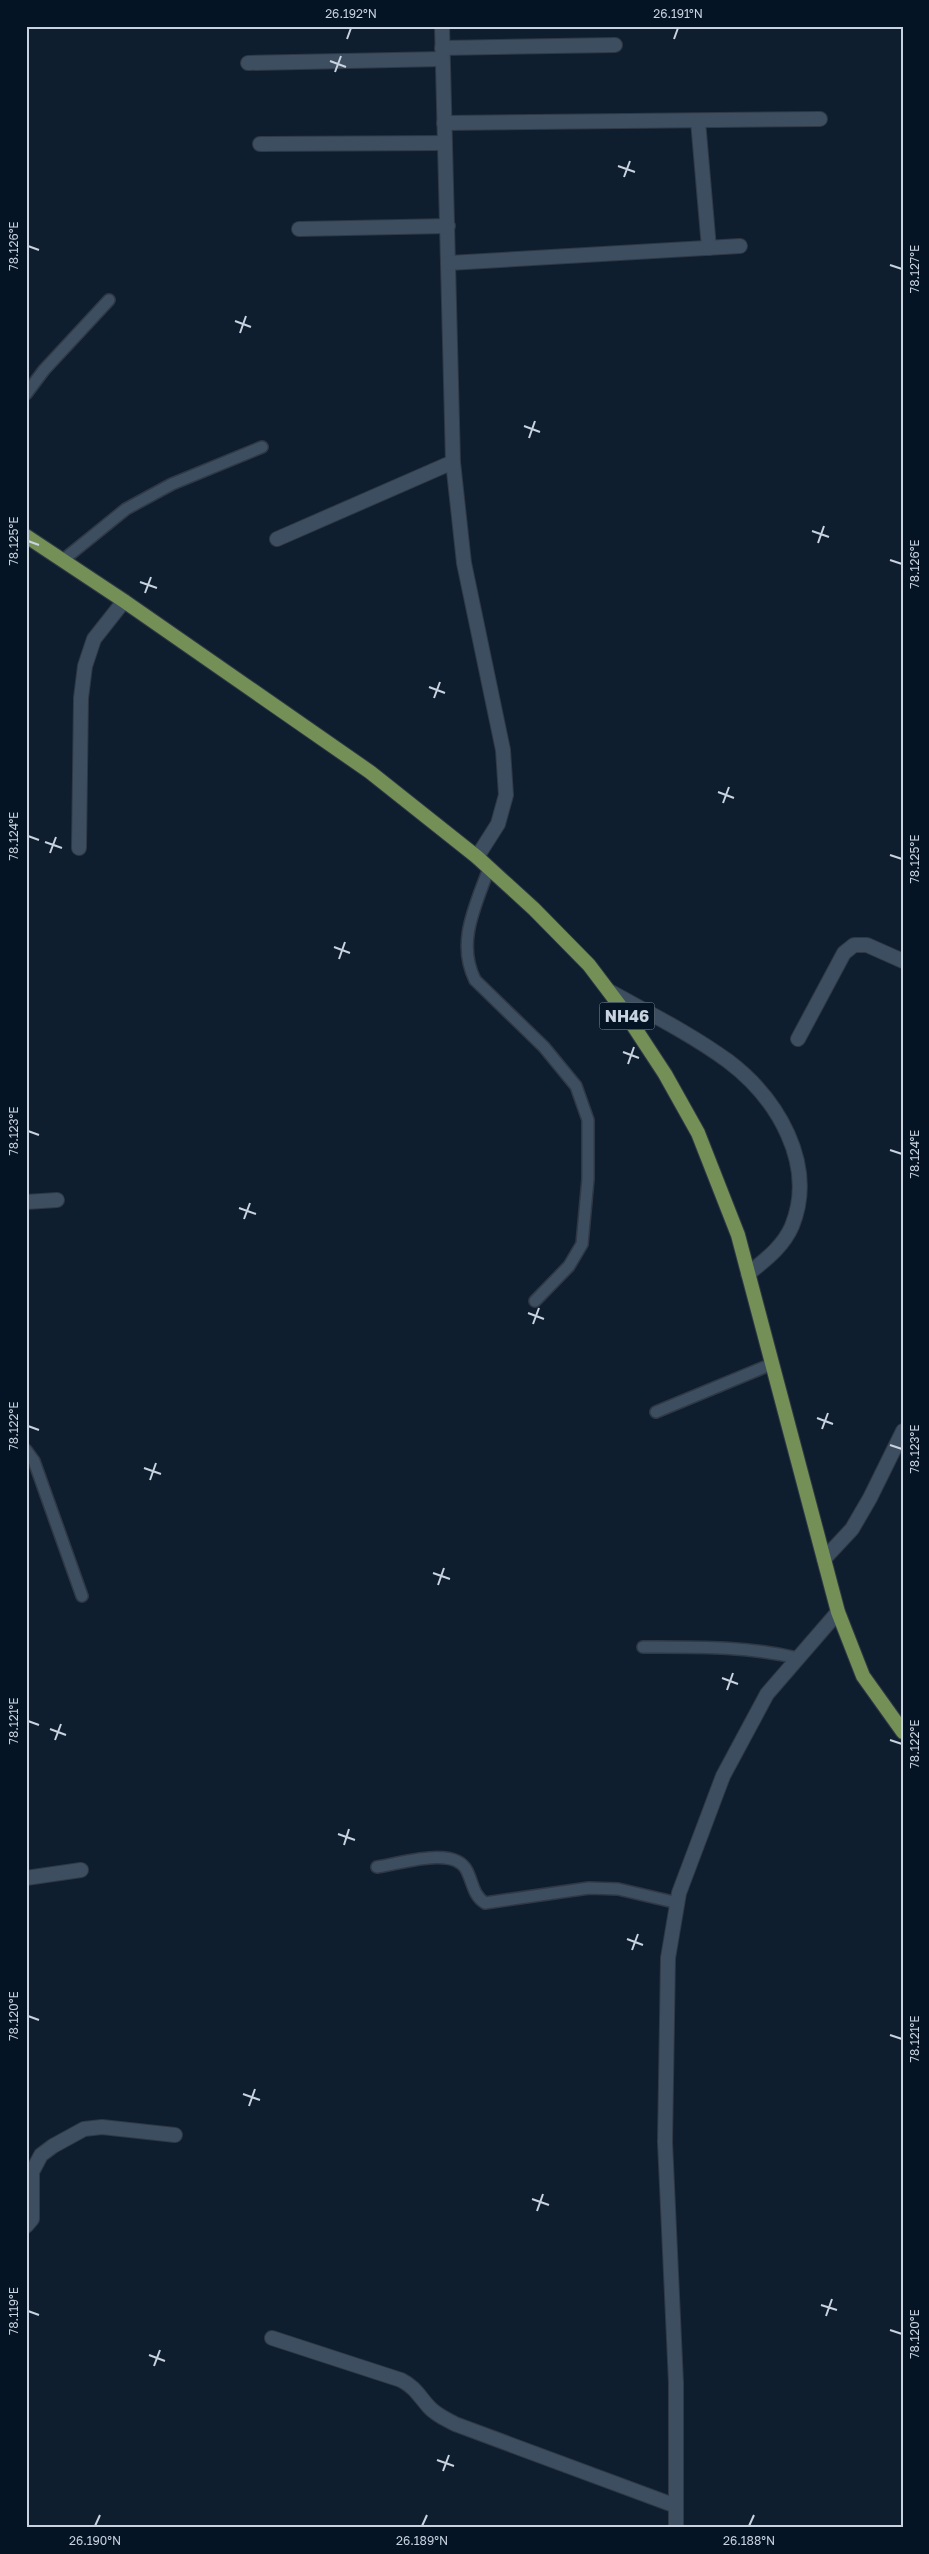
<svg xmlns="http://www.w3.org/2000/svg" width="929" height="2554" viewBox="0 0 929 2554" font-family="'Golos Text',sans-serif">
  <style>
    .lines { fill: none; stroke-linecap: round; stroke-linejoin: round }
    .service-casing { stroke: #303845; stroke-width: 14 }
    .minor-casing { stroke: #303845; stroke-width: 16 }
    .trunk-casing { stroke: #303845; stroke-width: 16 }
    .service { stroke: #3d4e61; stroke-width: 11 }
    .minor { stroke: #3d4e61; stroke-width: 14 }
    .trunk { stroke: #749056; stroke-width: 14 }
    .ticks { fill: none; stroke: #c9d3df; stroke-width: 2 }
    .labels { text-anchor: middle; stroke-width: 4; stroke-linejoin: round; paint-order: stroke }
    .shield { fill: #051424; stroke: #8e9aa7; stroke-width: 1 }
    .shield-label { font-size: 16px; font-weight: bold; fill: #c9d3df }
    .neatline { fill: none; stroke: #c9d3df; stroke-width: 2 }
    .ticks-label { font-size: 12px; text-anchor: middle; fill: #c9d3df }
  </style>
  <rect width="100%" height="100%" fill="#0e1e2e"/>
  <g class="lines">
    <defs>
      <g id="service">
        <path d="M 26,394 L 44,370 L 109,300"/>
        <path d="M 63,560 L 126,509 L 172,484 L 262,447"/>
        <path d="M 489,868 C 476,905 456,942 475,980 L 544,1047 L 576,1086 L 588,1120 L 588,1179 L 582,1244 L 569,1266 L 535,1301"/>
        <path d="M 656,1412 L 772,1364"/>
        <path d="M 26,1450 L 34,1461 L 82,1596"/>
        <path d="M 643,1647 C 696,1647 746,1646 798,1658"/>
        <path d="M 377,1867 C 400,1864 455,1845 467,1871 C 473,1883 473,1895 485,1903 L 589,1888 L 618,1889 L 678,1903"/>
      </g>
      <g id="minor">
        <path d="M 442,26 L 453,462 L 464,563 L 503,750 L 506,795 L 498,824 L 477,857"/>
        <path d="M 442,48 L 615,45"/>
        <path d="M 248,63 L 442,59"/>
        <path d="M 698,121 L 709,248"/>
        <path d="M 444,123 L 820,119"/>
        <path d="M 260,144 L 445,143"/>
        <path d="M 299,229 L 448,226"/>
        <path d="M 449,263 L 740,246"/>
        <path d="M 277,539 L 453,462"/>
        <path d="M 79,848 L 81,698 L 85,666 L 94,639 L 124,601"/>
        <path d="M 609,991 C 649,1013 691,1034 728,1061 C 777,1098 817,1164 792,1226 C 783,1247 765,1260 748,1274"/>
        <path d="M 798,1039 L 844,953 L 854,945 L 867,945 L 903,961"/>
        <path d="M 26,1202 L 57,1200"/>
        <path d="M 824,1559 L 852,1529 L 870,1498 L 903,1431"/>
        <path d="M 26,1878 L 81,1870"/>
        <path d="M 26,2226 L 32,2219 L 32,2172 L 41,2155 L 53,2146 L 84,2129 L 102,2127 L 175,2135"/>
        <path d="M 272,2338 L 401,2380 C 415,2387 419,2396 429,2407 C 436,2415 446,2419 455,2424 L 676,2506"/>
        <path d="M 676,2528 L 676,2383 L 665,2142 L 668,1958 L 679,1893 L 723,1776 L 767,1694 L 838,1612"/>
      </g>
      <path id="trunk" d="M 26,536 L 124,601 L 370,772 L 477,857 L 534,909 L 589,965 L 623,1010 L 665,1074 L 698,1133 L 738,1235 L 838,1612 L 863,1676 L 903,1732"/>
    </defs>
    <!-- service casing -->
    <use href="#service" class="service-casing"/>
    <!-- minor casing -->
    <use href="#minor" class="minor-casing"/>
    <!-- trunk casing -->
    <use href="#trunk" class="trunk-casing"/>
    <!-- service -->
    <use href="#service" class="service"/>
    <!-- minor -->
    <use href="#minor" class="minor"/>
    <!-- trunk -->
    <use href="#trunk" class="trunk"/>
  </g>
  <!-- ticks -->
  <path class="ticks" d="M 347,39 L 351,28M 674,39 L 678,28M 330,61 L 346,67M 335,72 L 341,56M 618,166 L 635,172M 624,177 L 630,161M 28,246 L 39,250M 890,265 L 902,269M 235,321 L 251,327M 240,333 L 246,316M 524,426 L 540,432M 529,438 L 535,421M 812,531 L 829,537M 28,541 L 39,545M 818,543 L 824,526M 890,560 L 902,564M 140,582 L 157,588M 145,593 L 151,577M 429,687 L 445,693M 434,698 L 440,682M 718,792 L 734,798M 723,803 L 729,787M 28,836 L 39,840M 45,842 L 62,848M 50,853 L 56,837M 890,855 L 902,859M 334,947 L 350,953M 339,959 L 345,942M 623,1052 L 639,1058M 628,1064 L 634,1047M 28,1131 L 39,1135M 890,1150 L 902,1154M 239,1208 L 256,1214M 244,1219 L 250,1203M 528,1313 L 544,1319M 533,1324 L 539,1308M 817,1418 L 833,1424M 28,1426 L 39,1430M 822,1429 L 828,1413M 890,1445 L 902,1449M 144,1468 L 161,1474M 150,1480 L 156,1463M 433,1573 L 450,1579M 438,1585 L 444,1568M 722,1678 L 738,1684M 727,1690 L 733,1673M 28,1721 L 39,1725M 50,1729 L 66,1735M 55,1740 L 61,1724M 890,1740 L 902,1744M 338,1834 L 355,1840M 344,1845 L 349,1829M 627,1939 L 643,1945M 632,1950 L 638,1934M 28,2016 L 39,2020M 890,2035 L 902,2039M 243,2094 L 260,2100M 249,2106 L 255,2089M 532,2199 L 549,2205M 537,2211 L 543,2194M 821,2305 L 837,2310M 28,2311 L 39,2315M 826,2316 L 832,2299M 890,2330 L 902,2334M 149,2355 L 165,2361M 154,2366 L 160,2350M 437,2460 L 454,2466M 443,2471 L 449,2455M 95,2526 L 100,2515M 422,2526 L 427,2515M 749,2526 L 754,2515"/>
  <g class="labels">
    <!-- shield labels -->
    <rect class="shield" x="599.5" y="1002.5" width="55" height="27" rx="4"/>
    <g class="shield-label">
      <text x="627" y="1022">NH46</text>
    </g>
  </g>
  <!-- border -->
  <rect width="929" height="2554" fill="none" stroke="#051424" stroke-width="55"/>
  <rect x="28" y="28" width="874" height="2498" class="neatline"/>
  <g class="ticks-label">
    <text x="351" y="18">26.192°N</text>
    <text x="678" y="18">26.191°N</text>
    <text transform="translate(14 246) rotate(-90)" y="4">78.126°E</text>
    <text transform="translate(915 269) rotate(-90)" y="4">78.127°E</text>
    <text transform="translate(14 541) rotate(-90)" y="4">78.125°E</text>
    <text transform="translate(915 564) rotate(-90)" y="4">78.126°E</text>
    <text transform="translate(14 836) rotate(-90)" y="4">78.124°E</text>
    <text transform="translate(915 859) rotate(-90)" y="4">78.125°E</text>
    <text transform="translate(14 1131) rotate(-90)" y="4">78.123°E</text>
    <text transform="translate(915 1154) rotate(-90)" y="4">78.124°E</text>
    <text transform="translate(14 1426) rotate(-90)" y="4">78.122°E</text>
    <text transform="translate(915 1449) rotate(-90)" y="4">78.123°E</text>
    <text transform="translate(14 1721) rotate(-90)" y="4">78.121°E</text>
    <text transform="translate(915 1744) rotate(-90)" y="4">78.122°E</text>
    <text transform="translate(14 2016) rotate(-90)" y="4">78.120°E</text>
    <text transform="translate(915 2039) rotate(-90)" y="4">78.121°E</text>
    <text transform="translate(14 2311) rotate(-90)" y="4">78.119°E</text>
    <text transform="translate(915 2334) rotate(-90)" y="4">78.120°E</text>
    <text x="95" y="2545">26.190°N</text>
    <text x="422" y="2545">26.189°N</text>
    <text x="749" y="2545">26.188°N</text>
  </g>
</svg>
